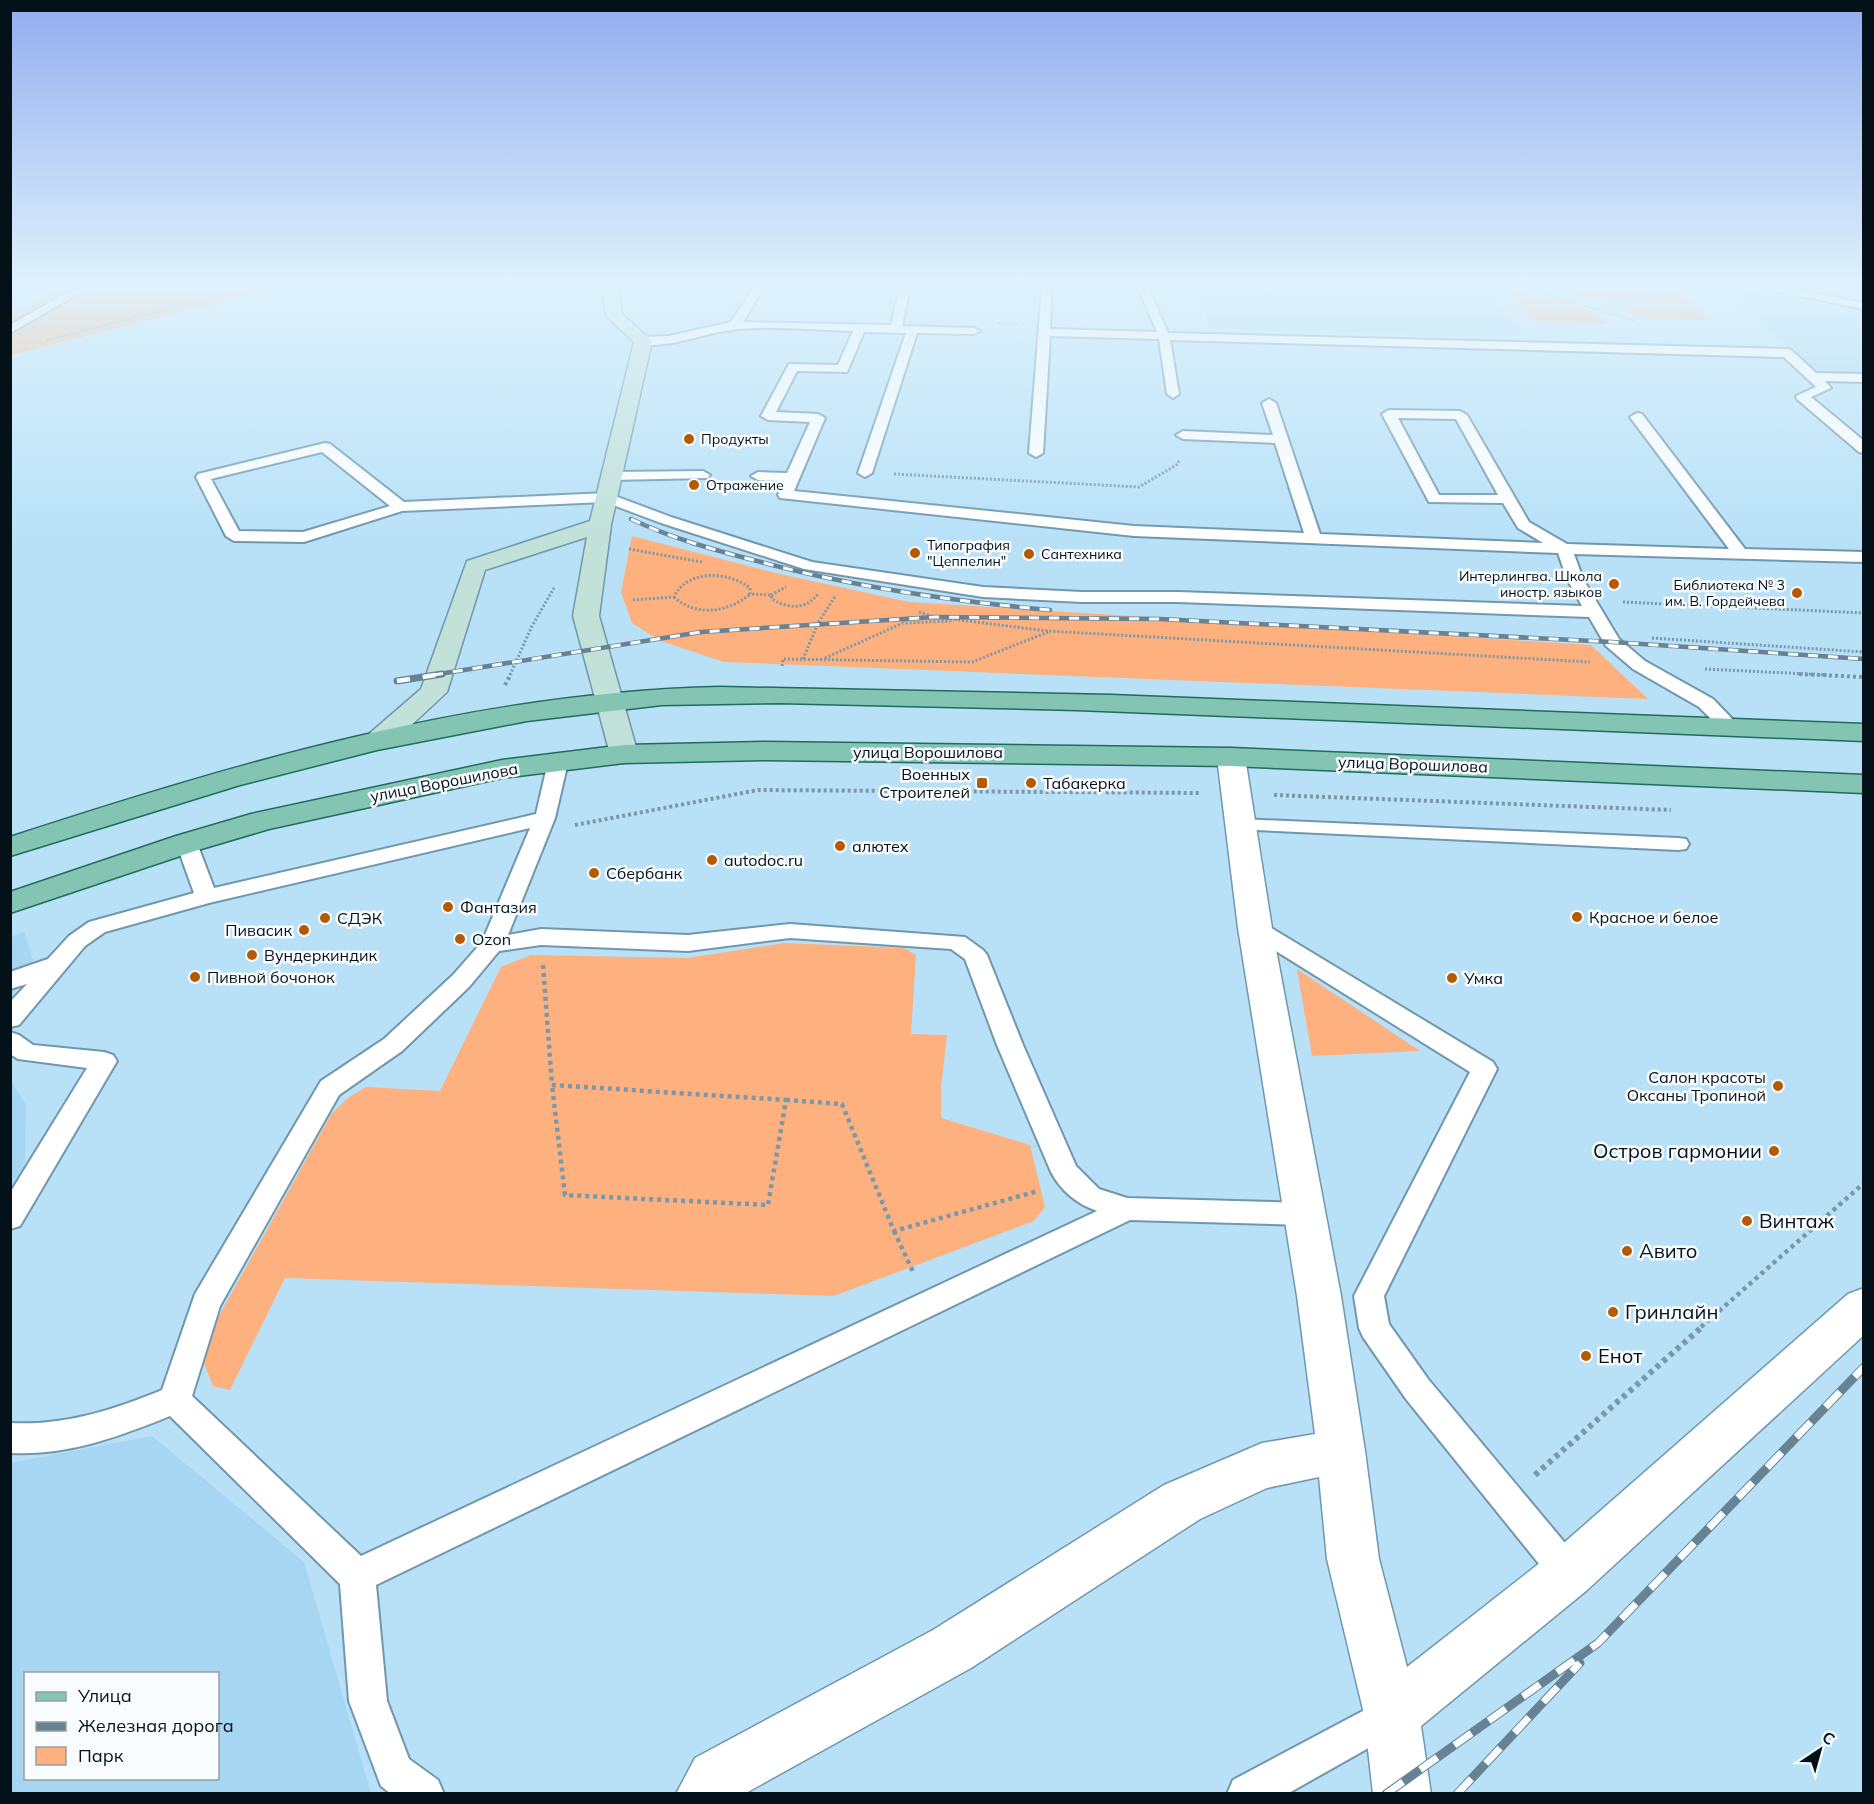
<svg xmlns="http://www.w3.org/2000/svg" width="1874" height="1804" viewBox="0 0 1874 1804" font-family="Mulish,sans-serif">
  <style>
    .built { fill: #a6d6f2; fill-rule: evenodd }
    .green { fill: #feb07e }
    .lines { fill: none; stroke-linecap: round; stroke-linejoin: round }
    .lane-casing { stroke: #7097ad; stroke-width: 4 }
    .street-casing { stroke: #7097ad; stroke-width: 3 }
    .secondary-casing { stroke: #7097ad; stroke-width: 3 }
    .primary-casing { stroke: #216b5d; stroke-width: 3 }
    .path-far4 { stroke: #7999aa; stroke-width: 2; stroke-dasharray: 1.5 1.5; stroke-linecap: butt }
    .path-far3 { stroke: #7999aa; stroke-width: 3; stroke-dasharray: 2 2; stroke-linecap: butt }
    .path-far2 { stroke: #7999aa; stroke-width: 4; stroke-dasharray: 3 3; stroke-linecap: butt }
    .path-far1 { stroke: #7999aa; stroke-width: 4.5; stroke-dasharray: 4 4; stroke-linecap: butt }
    .path { stroke: #7999aa; stroke-width: 6; stroke-dasharray: 4.5 4.5; stroke-linecap: butt }
    .lane { fill: #fff; fill-rule: evenodd }
    .street { fill: #fff; fill-rule: evenodd }
    .secondary { fill: #c1e1d9; fill-rule: evenodd }
    .primary { fill: #83c4b3; fill-rule: evenodd }
    .rail-far2-casing { stroke: #668293; stroke-width: 4.5 }
    .rail-far1-casing { stroke: #668293; stroke-width: 7 }
    .rail-casing { stroke: #668293; stroke-width: 9 }
    .rail-far2 { stroke: #f8fcfe; stroke-width: 3; stroke-dasharray: 10; stroke-linecap: butt }
    .rail-far1 { stroke: #f8fcfe; stroke-width: 4.5; stroke-dasharray: 13; stroke-linecap: butt }
    .rail { stroke: #f8fcfe; stroke-width: 7; stroke-dasharray: 21; stroke-linecap: butt }
    .poi-dot { fill: #b65a01; stroke: #f8fcfe; stroke-width: 2 }
    .labels { text-anchor: middle; stroke-width: 5; stroke-linejoin: round; paint-order: stroke }
    .far-poi-label { font-size: 14px; fill: #041119; stroke: #f8fcfe; text-anchor: start }
    .street-label { font-size: 16px; fill: #041119; stroke: #f8fcfe }
    .poi-label { font-size: 16px; fill: #041119; stroke: #f8fcfe; text-anchor: start }
    .near-poi-label { font-size: 20px; fill: #041119; stroke: #f8fcfe; text-anchor: start }
  </style>
  <rect width="100%" height="100%" fill="#b8e1f8"/>
  <!-- built -->
  <g class="built">
    <path d="M 1197,287 L 1487,287 L 1524,335 L 1209,329 Z"/>
    <path d="M 1722,287 L 1742,287 L 1863,310 L 1863,376 L 1817,375 Z"/>
    <path d="M 24,932 L 35,966 L 11,996 L 11,937 Z"/>
    <path d="M 10,1079 L 26,1105 L 24,1203 L 10,1222 Z"/>
    <path d="M 152,1436 L 304,1562 L 371,1793 L 11,1793 L 11,1463 ZM 26,1674 L 218,1674 L 218,1778 L 26,1778 Z"/>
  </g>
  <!-- green -->
  <g class="green">
    <path d="M 62,287 L 280,287 L 11,355 L 11,316 Z"/>
    <path d="M 1570,287 L 1676,287 L 1693,304 L 1581,300 Z"/>
    <path d="M 1509,292 C 1544,294 1582,302 1609,324 L 1533,322 Z"/>
    <path d="M 1622,304 L 1696,306 L 1710,320 L 1634,318 Z"/>
    <path d="M 632,536 L 780,574 L 909,602 L 1591,645 L 1648,699 L 724,662 L 661,641 L 632,623 L 621,592 Z"/>
    <path d="M 785,943 L 904,948 L 916,955 L 911,1034 L 947,1035 L 941,1088 L 941,1118 L 1030,1145 L 1045,1207 L 1034,1221 L 834,1296 L 285,1278 L 230,1390 L 213,1386 L 203,1361 L 215,1323 L 332,1113 L 349,1097 L 366,1087 L 440,1091 L 501,967 L 531,955 L 687,958 Z"/>
    <path d="M 1297,969 L 1420,1051 L 1312,1056 Z"/>
  </g>
  <g class="lines">
    <defs>
      <g id="lane">
        <path d="M 77,287 L 90,287 L 10,333 L 10,325 Z"/>
        <path d="M 754,287 L 764,287 L 743,322 L 891,325 L 900,287 L 910,287 L 902,326 L 974,328 L 980,331 L 974,334 L 917,333 L 872,473 L 865,477 L 858,473 L 906,333 L 864,332 L 847,372 L 797,371 L 776,412 L 818,414 L 825,418 L 794,491 L 1134,526 L 1304,533 L 1275,443 L 1183,439 L 1176,435 L 1183,431 L 1273,435 L 1262,403 L 1269,399 L 1276,403 L 1320,534 L 1543,543 L 1518,528 L 1503,503 L 1429,502 L 1382,414 L 1389,410 L 1460,411 L 1467,415 L 1529,522 L 1567,544 L 1729,549 L 1630,417 L 1637,413 L 1642,414 L 1745,549 L 1864,552 L 1864,562 L 1574,554 L 1583,579 L 1619,639 L 1645,661 L 1713,699 L 1740,727 L 1737,731 L 1723,731 L 1699,707 L 1633,669 L 1606,646 L 1589,617 L 1178,602 L 1082,602 L 983,597 L 804,569 L 661,523 L 605,502 L 402,511 L 304,542 L 234,541 L 226,536 L 196,477 L 198,474 L 325,443 L 330,444 L 404,502 L 607,493 L 671,517 L 812,562 L 983,587 L 1082,592 L 1178,592 L 1582,606 L 1567,579 L 1558,553 L 1134,536 L 780,498 L 778,495 L 784,481 L 758,480 L 751,476 L 758,472 L 787,473 L 810,422 L 768,420 L 761,416 L 789,364 L 838,365 L 853,331 C 807,330 758,323 714,333 C 697,337 650,352 637,341 L 643,337 L 669,336 L 731,322 ZM 1398,418 L 1456,419 L 1498,495 L 1439,495 ZM 322,452 L 390,506 L 303,532 L 239,531 L 211,479 Z"/>
        <path d="M 1042,287 L 1052,287 L 1050,329 L 1157,332 L 1138,287 L 1148,287 L 1168,333 L 1787,349 L 1791,350 L 1816,373 L 1864,374 L 1864,382 L 1825,381 L 1831,388 L 1811,397 L 1864,441 L 1864,453 L 1859,452 L 1797,399 L 1796,396 L 1816,387 L 1784,357 L 1170,340 L 1179,394 L 1173,398 L 1167,394 L 1159,339 L 1050,336 L 1043,453 L 1036,457 L 1029,453 Z"/>
        <path d="M 1766,287 L 1786,287 L 1864,303 L 1864,309 L 1771,290 Z"/>
        <path d="M 703,471 L 710,475 L 708,478 L 612,480 L 605,476 L 612,472 Z"/>
        <path d="M 558,756 L 565,758 L 568,762 L 555,818 L 508,935 L 541,929 L 688,935 L 790,924 L 965,937 L 983,950 L 987,955 L 1023,1045 L 1076,1166 L 1099,1189 L 1127,1198 L 1306,1203 L 1316,1206 L 1320,1214 L 1316,1222 L 1306,1225 L 1130,1220 L 376,1585 L 387,1701 L 409,1759 L 438,1780 L 444,1794 L 391,1794 L 381,1786 L 349,1701 L 340,1584 L 170,1416 C 118,1437 67,1456 10,1453 L 10,1423 C 64,1426 113,1410 162,1390 L 195,1294 L 321,1081 L 384,1039 L 453,975 L 482,942 L 530,828 L 209,903 L 105,932 L 85,946 L 19,1025 L 10,1027 L 10,1002 L 27,984 L 10,989 L 10,972 L 48,959 L 69,936 L 89,922 L 194,893 L 176,843 L 179,838 L 187,837 L 195,838 L 214,888 L 536,814 L 548,762 L 551,758 ZM 790,938 L 951,949 L 965,959 L 997,1045 L 1051,1172 C 1061,1191 1077,1204 1097,1211 L 361,1556 L 192,1396 L 220,1306 L 339,1095 L 402,1051 L 469,987 L 499,951 L 541,945 L 688,951 Z"/>
        <path d="M 1240,819 L 1678,838 L 1686,839 L 1689,844 L 1686,849 L 1678,850 L 1233,829 L 1229,825 L 1233,821 Z"/>
        <path d="M 1255,921 L 1263,923 L 1493,1062 L 1497,1069 L 1384,1296 L 1389,1324 L 1428,1379 L 1580,1561 L 1586,1573 L 1580,1585 L 1568,1590 L 1556,1585 L 1406,1399 L 1363,1337 L 1359,1328 L 1354,1296 L 1470,1072 L 1247,933 L 1244,928 L 1247,923 Z"/>
        <path d="M 10,1032 L 19,1035 L 33,1045 L 104,1052 L 113,1055 L 117,1061 L 20,1226 L 10,1229 L 10,1193 L 87,1068 L 18,1059 L 10,1054 Z"/>
        <path d="M 1391,1696 L 1404,1702 L 1410,1715 L 1404,1728 L 1287,1794 L 1227,1794 L 1233,1780 Z"/>
      </g>
      <path id="street" d="M 1231,748 L 1241,751 L 1245,757 L 1272,928 L 1341,1296 L 1365,1451 L 1379,1559 L 1407,1667 L 1550,1555 L 1848,1294 L 1864,1288 L 1864,1335 L 1586,1591 L 1421,1726 L 1431,1794 L 1373,1794 L 1364,1714 L 1327,1559 L 1319,1477 L 1267,1488 L 1200,1519 L 971,1668 L 744,1794 L 676,1794 L 695,1758 L 933,1630 L 1164,1485 L 1262,1443 L 1315,1434 L 1297,1296 L 1238,928 L 1217,757 L 1221,751 Z"/>
      <path id="secondary" d="M 602,287 L 618,287 L 622,314 L 652,341 L 611,525 L 599,616 L 638,754 L 634,760 L 624,763 L 614,760 L 610,754 L 573,616 L 587,537 L 485,570 L 447,692 L 390,745 L 380,748 L 370,745 L 366,739 L 370,733 L 421,689 L 467,561 L 590,521 L 634,342 L 606,316 Z"/>
      <g id="primary">
        <path d="M 720,687 L 1111,695 L 1864,724 L 1864,741 L 1077,710 L 779,703 L 662,705 L 527,721 L 377,750 L 240,785 L 10,856 L 10,837 C 240,762 477,692 720,687 Z"/>
        <path d="M 765,742 L 1231,748 L 1864,775 L 1864,793 L 1231,766 L 765,760 L 624,763 L 502,778 L 269,829 L 198,850 L 10,913 L 10,892 L 176,836 L 251,814 L 502,760 L 624,745 Z"/>
      </g>
    </defs>
    <!-- lane casing -->
    <use href="#lane" class="lane-casing"/>
    <!-- street casing -->
    <use href="#street" class="street-casing"/>
    <!-- secondary casing -->
    <use href="#secondary" class="secondary-casing"/>
    <!-- primary casing -->
    <use href="#primary" class="primary-casing"/>
    <!-- path-far4 -->
    <g class="path-far4">
      <path d="M 1521,287 L 1636,321"/>
      <path d="M 998,323 L 1018,324"/>
      <path d="M 47,340 L 256,287"/>
    </g>
    <!-- path-far3 -->
    <g class="path-far3">
      <path d="M 894,474 L 1139,487 L 1178,464 L 1179,459"/>
      <path d="M 629,549 L 702,562"/>
      <path d="M 771,595 L 786,587"/>
      <path d="M 674,597 C 696,617 728,613 750,594"/>
      <path d="M 633,600 L 674,597 C 687,569 728,571 750,588 L 750,594 L 771,595 L 772,599 C 788,609 806,610 818,594"/>
      <path d="M 1623,602 L 1864,613"/>
      <path d="M 919,612 L 935,617 L 1048,631 L 1590,662"/>
      <path d="M 1652,638 L 1864,652"/>
      <path d="M 825,658 L 903,623 L 951,621"/>
      <path d="M 803,659 L 818,623 L 836,595"/>
      <path d="M 782,666 L 783,659 L 972,662 L 1048,632"/>
      <path d="M 1705,669 L 1828,675"/>
      <path d="M 510,675 L 532,626 L 554,588"/>
    </g>
    <!-- path-far2 -->
    <g class="path-far2">
      <path d="M 1799,674 L 1864,677"/>
      <path d="M 505,685 L 511,674"/>
      <path d="M 1274,795 L 1671,810"/>
      <path d="M 575,825 L 758,790 L 1200,793"/>
    </g>
    <!-- path-far1 -->
    <g class="path-far1">
      <path d="M 543,965 L 552,1085"/>
      <path d="M 552,1085 L 786,1100 L 768,1205 L 565,1195 Z"/>
      <path d="M 786,1100 L 842,1104 L 894,1231 L 1038,1191"/>
      <path d="M 894,1231 L 914,1274"/>
      <path d="M 1701,1327 L 1864,1183"/>
    </g>
    <!-- path -->
    <path class="path" d="M 1535,1475 L 1703,1326"/>
    <!-- lane -->
    <use href="#lane" class="lane"/>
    <!-- street -->
    <use href="#street" class="street"/>
    <!-- secondary -->
    <use href="#secondary" class="secondary"/>
    <!-- primary -->
    <use href="#primary" class="primary"/>
    <defs>
      <g id="rail-far2">
        <path d="M 631,519 C 671,538 714,550 757,561 C 853,587 951,601 1050,610"/>
        <path d="M 433,675 L 701,632 L 935,617 L 1160,619 L 1612,642 L 1864,659"/>
      </g>
      <path id="rail-far1" d="M 397,681 L 442,674"/>
      <g id="rail">
        <path d="M 1386,1794 L 1598,1643 L 1864,1367"/>
        <path d="M 1457,1794 L 1580,1663"/>
      </g>
    </defs>
    <!-- rail-far2 casing -->
    <use href="#rail-far2" class="rail-far2-casing"/>
    <!-- rail-far1 casing -->
    <use href="#rail-far1" class="rail-far1-casing"/>
    <!-- rail casing -->
    <use href="#rail" class="rail-casing"/>
    <!-- rail-far2 -->
    <use href="#rail-far2" class="rail-far2"/>
    <!-- rail-far1 -->
    <use href="#rail-far1" class="rail-far1"/>
    <!-- rail -->
    <use href="#rail" class="rail"/>
  </g>
  <!-- sky -->
  <linearGradient id="sky" x2="0" y2="1"><stop stop-color="#93adee"/><stop offset="0.53" stop-color="#dff2fc"/><stop offset="1" stop-color="#dff2fc" stop-opacity="0"/></linearGradient>
  <rect width="1874" height="539" fill="url(#sky)"/>
  <!-- markers -->
  <g class="poi-dot">
    <circle cx="689" cy="439" r="6"/>
    <circle cx="694" cy="485" r="6"/>
    <circle cx="915" cy="553" r="6"/>
    <circle cx="1029" cy="554" r="6"/>
    <circle cx="1614" cy="584" r="6"/>
    <circle cx="1797" cy="593" r="6"/>
    <rect x="976" y="777" width="12" height="12" rx="3"/>
    <circle cx="1031" cy="783" r="6"/>
    <circle cx="840" cy="846" r="6"/>
    <circle cx="712" cy="860" r="6"/>
    <circle cx="594" cy="873" r="6"/>
    <circle cx="448" cy="907" r="6"/>
    <circle cx="1577" cy="917" r="6"/>
    <circle cx="325" cy="918" r="6"/>
    <circle cx="304" cy="930" r="6"/>
    <circle cx="460" cy="939" r="6"/>
    <circle cx="252" cy="955" r="6"/>
    <circle cx="195" cy="977" r="6"/>
    <circle cx="1452" cy="978" r="6"/>
    <circle cx="1778" cy="1086" r="6"/>
    <circle cx="1774" cy="1151" r="6"/>
    <circle cx="1747" cy="1221" r="6"/>
    <circle cx="1627" cy="1251" r="6"/>
    <circle cx="1613" cy="1312" r="6"/>
    <circle cx="1586" cy="1356" r="6"/>
  </g>
  <g class="labels">
    <!-- far-poi labels -->
    <g class="far-poi-label">
      <text x="701" y="444">Продукты</text>
      <text x="706" y="490">Отражение</text>
      <text x="927" y="550">Типография<tspan x="927" dy="16">"Цеппелин"</tspan></text>
      <text x="1041" y="559">Сантехника</text>
      <text x="1602" y="581" text-anchor="end">Интерлингва. Школа<tspan x="1602" dy="16">иностр. языков</tspan></text>
      <text x="1785" y="590" text-anchor="end">Библиотека № 3<tspan x="1785" dy="16">им. В. Гордейчева</tspan></text>
    </g>
    <!-- street labels -->
    <g class="street-label">
      <text x="928" y="758">улица Ворошилова</text>
      <text transform="translate(1413 764) rotate(2)" y="6">улица Ворошилова</text>
      <text transform="translate(444 782) rotate(-11)" y="6">улица Ворошилова</text>
    </g>
    <!-- poi labels -->
    <g class="poi-label">
      <text x="970" y="780" text-anchor="end">Военных<tspan x="970" dy="18">Строителей</tspan></text>
      <text x="1043" y="789">Табакерка</text>
      <text x="852" y="852">алютех</text>
      <text x="724" y="866">autodoc.ru</text>
      <text x="606" y="879">Сбербанк</text>
      <text x="460" y="913">Фантазия</text>
      <text x="1589" y="923">Красное и белое</text>
      <text x="337" y="924">СДЭК</text>
      <text x="292" y="936" text-anchor="end">Пивасик</text>
      <text x="472" y="945">Ozon</text>
      <text x="264" y="961">Вундеркиндик</text>
      <text x="207" y="983">Пивной бочонок</text>
      <text x="1464" y="984">Умка</text>
      <text x="1766" y="1083" text-anchor="end">Салон красоты<tspan x="1766" dy="18">Оксаны Тропиной</tspan></text>
    </g>
    <!-- near-poi labels -->
    <g class="near-poi-label">
      <text x="1762" y="1158" text-anchor="end">Остров гармонии</text>
      <text x="1759" y="1228">Винтаж</text>
      <text x="1639" y="1258">Авито</text>
      <text x="1625" y="1319">Гринлайн</text>
      <text x="1598" y="1363">Енот</text>
    </g>
  </g>
  <!-- border -->
  <rect width="1874" height="1804" fill="none" stroke="#041119" stroke-width="24"/>
  <!-- legend -->
  <rect x="24" y="1672" width="195" height="108" fill="#f8fcfe" stroke="#969ea2" stroke-width="1.5"/>
  <rect x="36" y="1692" width="30" height="9" fill="#83c4b3" stroke="#969ea2" stroke-width="1.5"/>
  <text x="78" y="1702" font-size="18" fill="#041119">Улица</text>
  <rect x="36" y="1722" width="30" height="9" fill="#668293" stroke="#969ea2" stroke-width="1.5"/>
  <text x="78" y="1732" font-size="18" fill="#041119">Железная дорога</text>
  <rect x="36" y="1747" width="30" height="18" fill="#feb07e" stroke="#969ea2" stroke-width="1.5"/>
  <text x="78" y="1762" font-size="18" fill="#041119">Парк</text>
  <!-- north arrow -->
  <g transform="translate(1820 1750) rotate(36)" stroke="#f8fcfe" stroke-width="4.5" paint-order="stroke">
  <path d="M0-4.5L10 22L0 15L-10 22Z" fill="#041119"/>
  <text y="-9" font-size="16" font-weight="bold" text-anchor="middle" fill="#041119">С</text>
  </g>
</svg>
